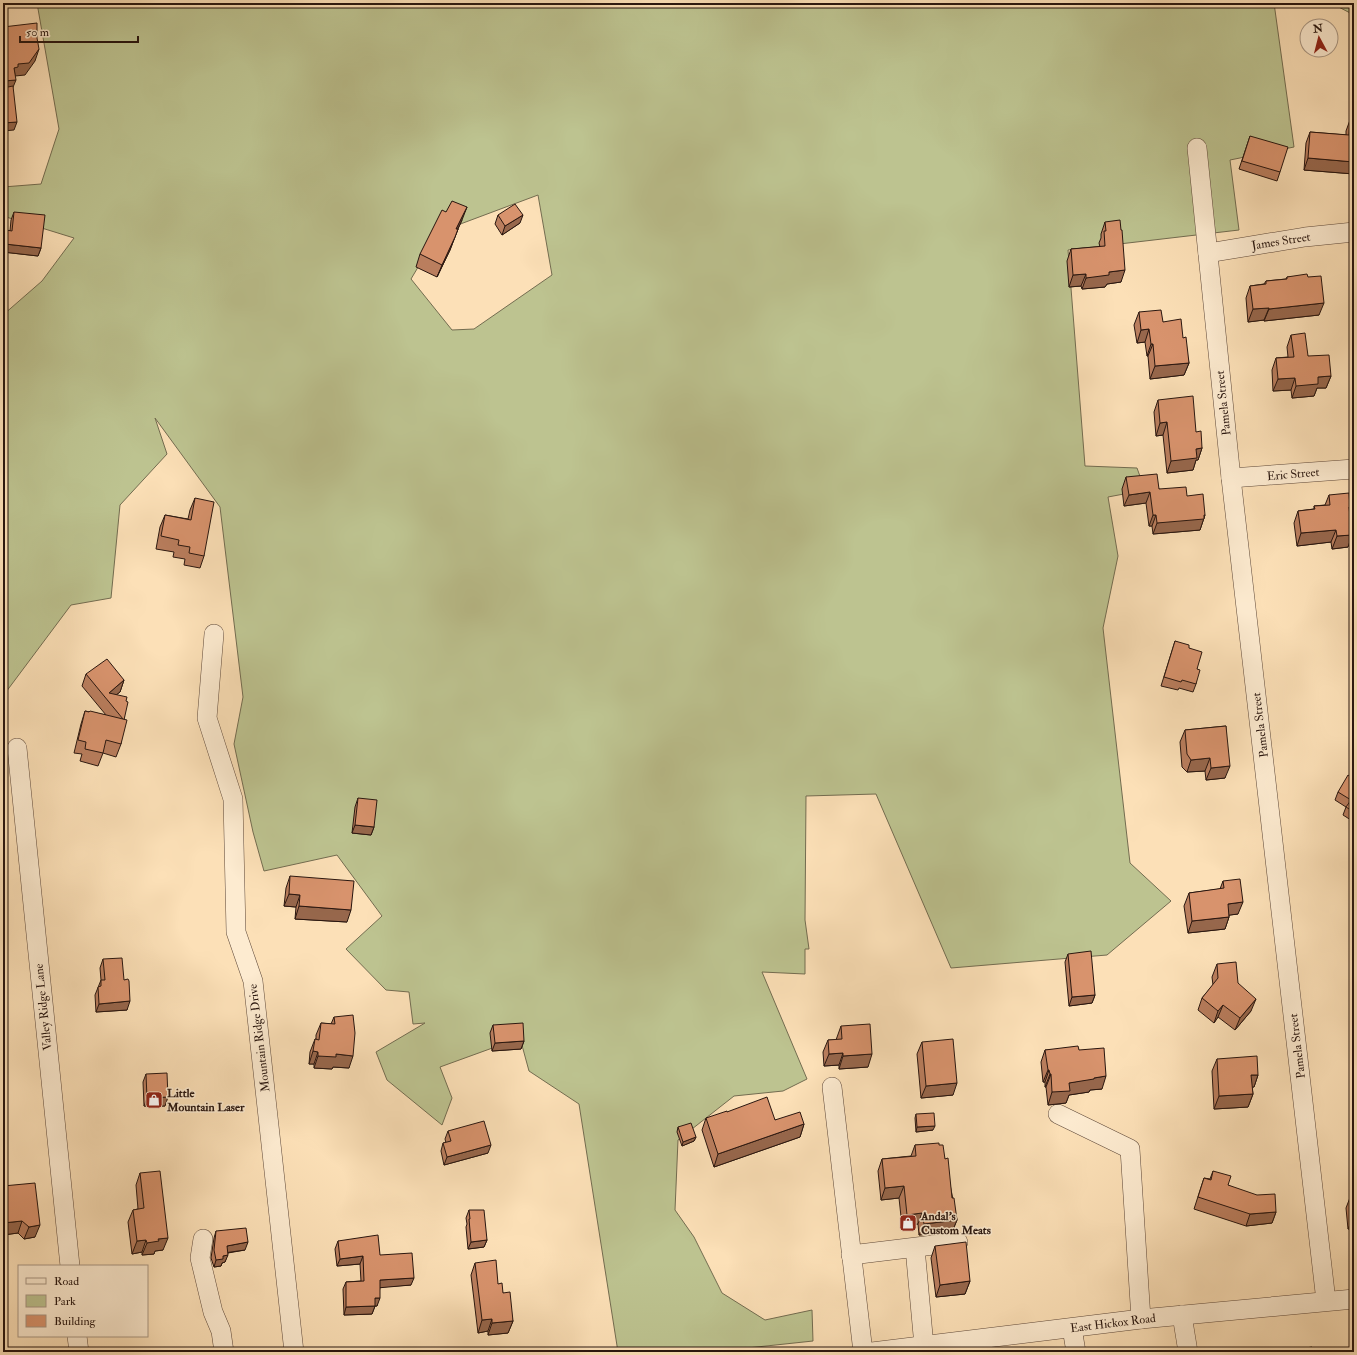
<svg xmlns="http://www.w3.org/2000/svg" width="1357" height="1355" viewBox="0 0 1357 1355" font-family="'IM FELL Double Pica',serif">
  <style>
    .green { fill: #bdc390; stroke: #736c50; fill-rule: evenodd }
    .lines { fill: none; stroke-linecap: round; stroke-linejoin: round }
    .minor-casing { stroke: #5e4839; stroke-width: 20 }
    .minor { stroke: #fdebd0; stroke-width: 19 }
    .wall { fill: #ba7e5e; stroke: #29160f }
    .shaded-wall { fill: #97674c; stroke: #29160f }
    .building { fill: #d8936d; stroke: #29160f }
    .labels { text-anchor: middle; stroke-width: 3; stroke-linejoin: round; paint-order: stroke }
    .street-label { font-size: 12px; fill: #29160f; stroke: #fdebd0 }
    .poi-label { font-size: 12px; font-weight: bold; fill: #29160f; stroke: #fdebd0; text-anchor: start }
  </style>
  <rect width="100%" height="100%" fill="#fce0b7"/>
  <filter id="stains"><feTurbulence type="fractalNoise" baseFrequency=".005" numOctaves="4"/><feColorMatrix values="0 0 0 0 .2 0 0 0 0 .09 0 0 0 0 .02 0 0 0 .5 -.17"/></filter>
  <radialGradient id="worn" r=".72"><stop offset=".6" stop-color="#630" stop-opacity="0"/><stop offset="1" stop-color="#630" stop-opacity=".3"/></radialGradient>
  <!-- green -->
  <g class="green">
    <path d="M 37,3 L 1274,3 L 1294,147 L 1230,160 L 1239,230 L 1068,250 L 1085,466 L 1137,468 L 1145,490 L 1108,497 L 1118,556 L 1103,628 L 1130,863 L 1171,901 L 1107,955 L 951,968 L 876,794 L 806,796 L 805,920 L 809,949 L 805,949 L 805,974 L 762,972 L 807,1079 L 783,1091 L 734,1096 L 678,1140 L 675,1210 L 694,1237 L 722,1293 L 765,1320 L 812,1310 L 813,1341 L 710,1352 L 618,1352 L 579,1104 L 529,1071 L 520,1038 L 440,1067 L 452,1098 L 442,1125 L 387,1080 L 376,1052 L 425,1023 L 413,1024 L 409,992 L 386,990 L 346,949 L 382,916 L 337,855 L 264,871 L 253,832 L 234,744 L 243,697 L 220,507 L 155,418 L 167,454 L 120,505 L 111,598 L 71,605 L 3,696 L 3,315 L 42,281 L 74,238 L 3,216 L 3,187 L 41,184 L 59,129 ZM 538,195 L 552,275 L 474,329 L 452,330 L 411,279 L 439,232 Z"/>
    <path d="M 1331,3 L 1354,3 L 1354,15 Z"/>
  </g>
  <g class="lines">
    <defs>
      <g id="minor">
        <path d="M 1197,148 L 1231,478 L 1326,1301"/>
        <path d="M 1208,253 L 1305,237 L 1354,232"/>
        <path d="M 1231,478 L 1354,469"/>
        <path d="M 214,634 L 207,718 L 233,799 L 236,932 L 253,981 L 294,1352"/>
        <path d="M 17,748 L 70,1266"/>
        <path d="M 832,1087 L 863,1352"/>
        <path d="M 1058,1114 L 1130,1149 L 1141,1319"/>
        <path d="M 203,1239 L 200,1258 L 213,1312 L 221,1331 L 224,1352"/>
        <path d="M 915,1248 L 924,1346"/>
        <path d="M 851,1255 L 958,1242"/>
        <path d="M 1182,1315 L 1188,1352"/>
        <path d="M 1072,1328 L 1076,1352"/>
        <path d="M 77,1336 L 79,1352"/>
        <path d="M 872,1352 L 1141,1319 L 1354,1299"/>
      </g>
    </defs>
    <!-- minor casing -->
    <use href="#minor" class="minor-casing"/>
    <!-- minor -->
    <use href="#minor" class="minor"/>
  </g>
  <!-- wall -->
  <g class="wall">
    <path d="M 1350,120 L 1354,174 L 1304,170 L 1306,143 L 1310,132 L 1346,135 L 1346,131 Z"/>
    <path d="M 1250,136 L 1280,172 L 1277,181 L 1239,169 Z"/>
    <path d="M 14,212 L 41,248 L 38,256 L 3,252 L 3,238 L 6,230 L 10,231 L 11,220 Z"/>
    <path d="M 498,215 L 520,223 L 502,235 L 495,224 Z"/>
    <path d="M 462,220 L 458,229 L 450,250 L 437,277 L 416,267 L 420,254 Z"/>
    <path d="M 1105,222 L 1121,282 L 1107,284 L 1105,287 L 1082,289 L 1081,286 L 1069,287 L 1067,261 L 1071,249 L 1100,247 L 1099,243 L 1101,238 L 1101,234 Z"/>
    <path d="M 1287,277 L 1308,277 L 1319,315 L 1264,321 L 1264,320 L 1248,322 L 1246,298 L 1250,286 L 1264,284 L 1266,281 L 1286,279 Z"/>
    <path d="M 1139,312 L 1163,322 L 1183,338 L 1189,363 L 1184,375 L 1150,379 L 1148,356 L 1147,356 L 1145,342 L 1137,343 L 1134,325 Z"/>
    <path d="M 1291,335 L 1308,356 L 1331,376 L 1326,388 L 1317,388 L 1314,396 L 1292,398 L 1291,390 L 1273,391 L 1272,370 L 1276,358 L 1288,357 L 1287,347 Z"/>
    <path d="M 1158,400 L 1196,432 L 1202,448 L 1198,460 L 1196,460 L 1193,470 L 1167,473 L 1163,435 L 1156,436 L 1154,412 Z"/>
    <path d="M 1126,477 L 1159,489 L 1187,496 L 1205,515 L 1200,530 L 1153,534 L 1152,526 L 1149,526 L 1146,503 L 1124,506 L 1122,489 Z"/>
    <path d="M 1329,495 L 1350,507 L 1349,509 L 1348,547 L 1332,549 L 1331,542 L 1297,546 L 1294,523 L 1298,511 L 1314,509 L 1314,506 L 1325,505 Z"/>
    <path d="M 195,498 L 204,556 L 200,568 L 184,565 L 185,559 L 173,557 L 174,552 L 156,549 L 160,527 L 165,515 L 188,519 L 190,510 Z"/>
    <path d="M 1175,641 L 1189,648 L 1197,669 L 1196,684 L 1193,692 L 1179,688 L 1178,690 L 1161,686 Z"/>
    <path d="M 86,674 L 124,680 L 120,692 L 116,695 L 126,701 L 121,744 L 116,757 L 103,753 L 98,766 L 80,761 L 82,754 L 74,753 L 81,724 L 85,711 L 106,715 L 82,686 Z"/>
    <path d="M 1226,726 L 1225,778 L 1206,780 L 1205,771 L 1187,772 L 1182,767 L 1180,742 L 1185,730 Z"/>
    <path d="M 1354,779 L 1354,822 L 1343,815 L 1346,807 L 1335,800 L 1338,792 Z"/>
    <path d="M 358,798 L 374,827 L 371,835 L 352,833 L 355,807 Z"/>
    <path d="M 290,876 L 347,922 L 295,919 L 296,907 L 284,906 L 286,888 Z"/>
    <path d="M 1223,881 L 1238,914 L 1229,915 L 1229,917 L 1225,929 L 1188,933 L 1184,906 L 1189,893 L 1220,889 Z"/>
    <path d="M 1068,954 L 1095,995 L 1092,1003 L 1069,1006 L 1065,962 Z"/>
    <path d="M 103,959 L 124,980 L 127,1010 L 96,1012 L 95,995 L 101,980 L 100,968 Z"/>
    <path d="M 1217,964 L 1238,983 L 1251,1011 L 1235,1030 L 1218,1017 L 1214,1023 L 1198,1010 L 1202,998 L 1213,985 L 1212,977 Z"/>
    <path d="M 334,1017 L 349,1068 L 333,1067 L 332,1069 L 314,1068 L 314,1064 L 309,1064 L 310,1052 L 315,1039 L 316,1039 L 316,1035 L 321,1023 L 331,1024 Z"/>
    <path d="M 493,1025 L 524,1041 L 521,1049 L 492,1051 L 490,1033 Z"/>
    <path d="M 841,1026 L 868,1067 L 839,1069 L 839,1065 L 824,1066 L 823,1052 L 828,1040 L 836,1040 Z"/>
    <path d="M 922,1042 L 953,1095 L 921,1098 L 917,1054 Z"/>
    <path d="M 1045,1050 L 1079,1050 L 1102,1089 L 1090,1090 L 1089,1092 L 1069,1095 L 1066,1103 L 1048,1105 L 1046,1087 L 1045,1087 L 1045,1082 L 1043,1082 L 1041,1062 Z"/>
    <path d="M 1217,1059 L 1258,1075 L 1254,1087 L 1252,1087 L 1253,1094 L 1248,1107 L 1214,1109 L 1212,1071 Z"/>
    <path d="M 146,1074 L 165,1106 L 144,1106 L 143,1082 Z"/>
    <path d="M 916,1114 L 933,1130 L 916,1132 L 915,1118 Z"/>
    <path d="M 706,1118 L 775,1120 L 804,1124 L 800,1137 L 714,1167 L 702,1130 Z"/>
    <path d="M 678,1127 L 696,1137 L 694,1141 L 682,1146 L 677,1132 Z"/>
    <path d="M 448,1131 L 488,1153 L 444,1165 L 441,1151 L 443,1143 L 446,1143 L 445,1139 Z"/>
    <path d="M 915,1145 L 939,1145 L 945,1159 L 957,1220 L 952,1232 L 919,1235 L 918,1224 L 902,1226 L 899,1198 L 881,1200 L 878,1171 L 882,1159 L 911,1156 Z"/>
    <path d="M 1213,1171 L 1228,1185 L 1276,1212 L 1272,1223 L 1246,1226 L 1194,1209 L 1204,1178 L 1210,1179 Z"/>
    <path d="M 140,1173 L 163,1250 L 155,1251 L 154,1254 L 142,1255 L 142,1252 L 132,1254 L 128,1222 L 133,1210 L 138,1209 L 136,1185 Z"/>
    <path d="M 3,1186 L 35,1237 L 24,1239 L 18,1233 L 3,1235 Z"/>
    <path d="M 1351,1195 L 1354,1195 L 1354,1229 L 1348,1229 L 1346,1208 Z"/>
    <path d="M 469,1210 L 487,1240 L 484,1247 L 468,1249 L 466,1227 L 467,1224 L 466,1218 Z"/>
    <path d="M 216,1231 L 245,1250 L 228,1253 L 225,1262 L 222,1263 L 221,1266 L 214,1267 L 211,1258 L 214,1238 Z"/>
    <path d="M 338,1241 L 380,1255 L 411,1285 L 380,1287 L 377,1306 L 375,1306 L 372,1314 L 344,1315 L 343,1289 L 346,1282 L 361,1281 L 360,1264 L 337,1266 L 335,1249 Z"/>
    <path d="M 935,1246 L 970,1281 L 965,1294 L 936,1297 L 931,1258 Z"/>
    <path d="M 475,1263 L 498,1284 L 503,1293 L 513,1321 L 508,1333 L 488,1335 L 488,1331 L 478,1333 L 471,1275 Z"/>
  </g>
  <!-- shaded-wall -->
  <g class="shaded-wall">
    <path d="M 39,49 L 35,61 L 25,75 L 15,76 L 14,68 L 18,64 Z"/>
    <path d="M 16,80 L 11,92 L 3,93 L 3,84 L 4,81 Z"/>
    <path d="M 17,122 L 14,130 L 3,131 L 3,123 Z"/>
    <path d="M 1308,158 L 1354,162 L 1354,174 L 1304,170 Z"/>
    <path d="M 467,207 L 462,220 L 452,241 L 456,229 Z"/>
    <path d="M 523,215 L 520,223 L 502,235 L 505,226 Z"/>
    <path d="M 458,229 L 450,250 L 437,277 L 442,265 Z"/>
    <path d="M 5,244 L 41,248 L 38,256 L 3,252 L 3,249 Z"/>
    <path d="M 1125,270 L 1121,282 L 1107,284 L 1105,287 L 1082,289 L 1086,278 L 1109,272 Z"/>
    <path d="M 1086,274 L 1081,286 L 1069,287 L 1073,275 Z"/>
    <path d="M 1324,303 L 1319,315 L 1264,321 L 1269,309 Z"/>
    <path d="M 1269,308 L 1264,320 L 1248,322 L 1253,309 Z"/>
    <path d="M 1149,329 L 1145,342 L 1137,343 L 1141,330 Z"/>
    <path d="M 1151,344 L 1153,344 L 1148,356 L 1147,356 Z"/>
    <path d="M 1189,363 L 1184,375 L 1150,379 L 1155,366 Z"/>
    <path d="M 1331,376 L 1326,388 L 1317,388 L 1314,396 L 1292,398 L 1296,386 L 1318,377 Z"/>
    <path d="M 1295,378 L 1291,390 L 1273,391 L 1278,379 Z"/>
    <path d="M 1167,422 L 1163,435 L 1156,436 L 1160,423 Z"/>
    <path d="M 1202,448 L 1198,460 L 1196,460 L 1193,470 L 1167,473 L 1171,461 L 1196,449 Z"/>
    <path d="M 1150,492 L 1146,503 L 1124,506 L 1129,495 Z"/>
    <path d="M 1153,515 L 1156,515 L 1152,526 L 1149,526 Z"/>
    <path d="M 1204,515 L 1205,515 L 1200,530 L 1153,534 L 1157,523 Z"/>
    <path d="M 1336,530 L 1331,542 L 1297,546 L 1301,533 Z"/>
    <path d="M 1352,535 L 1348,547 L 1332,549 L 1337,536 Z"/>
    <path d="M 124,680 L 120,692 L 108,701 L 109,693 Z"/>
    <path d="M 1210,758 L 1205,771 L 1187,772 L 1191,760 Z"/>
    <path d="M 1230,766 L 1225,778 L 1206,780 L 1211,768 Z"/>
    <path d="M 355,825 L 374,827 L 371,835 L 352,833 Z"/>
    <path d="M 289,894 L 300,895 L 296,907 L 284,906 Z"/>
    <path d="M 1243,902 L 1238,914 L 1223,916 L 1228,904 Z"/>
    <path d="M 299,906 L 351,910 L 347,922 L 295,919 Z"/>
    <path d="M 1229,917 L 1225,929 L 1188,933 L 1192,921 Z"/>
    <path d="M 1095,995 L 1092,1003 L 1069,1006 L 1072,997 Z"/>
    <path d="M 1256,999 L 1251,1011 L 1235,1030 L 1240,1018 Z"/>
    <path d="M 130,1001 L 127,1010 L 96,1012 L 99,1004 Z"/>
    <path d="M 1223,1005 L 1218,1017 L 1214,1023 L 1218,1011 Z"/>
    <path d="M 524,1041 L 521,1049 L 492,1051 L 495,1043 Z"/>
    <path d="M 313,1051 L 318,1052 L 314,1064 L 309,1064 Z"/>
    <path d="M 843,1053 L 839,1065 L 824,1066 L 829,1054 Z"/>
    <path d="M 336,1054 L 353,1056 L 349,1068 L 333,1067 L 332,1069 L 314,1068 L 318,1056 Z"/>
    <path d="M 872,1054 L 868,1067 L 839,1069 L 843,1056 Z"/>
    <path d="M 1048,1070 L 1049,1070 L 1045,1082 L 1043,1082 Z"/>
    <path d="M 1050,1074 L 1051,1074 L 1046,1087 L 1045,1087 Z"/>
    <path d="M 1251,1075 L 1258,1075 L 1254,1087 L 1247,1087 Z"/>
    <path d="M 1106,1076 L 1102,1089 L 1090,1090 L 1089,1092 L 1069,1095 L 1066,1103 L 1048,1105 L 1052,1092 L 1069,1083 L 1094,1078 Z"/>
    <path d="M 957,1083 L 953,1095 L 921,1098 L 926,1086 Z"/>
    <path d="M 1253,1094 L 1248,1107 L 1214,1109 L 1219,1096 Z"/>
    <path d="M 168,1097 L 165,1106 L 144,1106 L 147,1098 Z"/>
    <path d="M 804,1124 L 800,1137 L 714,1167 L 718,1154 Z"/>
    <path d="M 935,1126 L 933,1130 L 916,1132 L 917,1127 Z"/>
    <path d="M 696,1137 L 694,1141 L 682,1146 L 683,1142 Z"/>
    <path d="M 491,1145 L 488,1153 L 444,1165 L 447,1157 Z"/>
    <path d="M 904,1186 L 899,1198 L 881,1200 L 885,1188 Z"/>
    <path d="M 1276,1212 L 1272,1223 L 1246,1226 L 1250,1214 Z"/>
    <path d="M 922,1213 L 918,1224 L 902,1226 L 907,1215 Z"/>
    <path d="M 1353,1217 L 1354,1217 L 1354,1229 L 1348,1229 Z"/>
    <path d="M 957,1220 L 952,1232 L 919,1235 L 924,1224 Z"/>
    <path d="M 22,1221 L 18,1233 L 3,1235 L 3,1223 Z"/>
    <path d="M 40,1225 L 35,1237 L 24,1239 L 29,1227 Z"/>
    <path d="M 168,1238 L 163,1250 L 155,1251 L 154,1254 L 142,1255 L 147,1243 L 158,1239 Z"/>
    <path d="M 146,1240 L 142,1252 L 132,1254 L 137,1241 Z"/>
    <path d="M 487,1240 L 484,1247 L 468,1249 L 471,1242 Z"/>
    <path d="M 248,1242 L 245,1250 L 224,1253 L 227,1246 Z"/>
    <path d="M 228,1255 L 225,1262 L 222,1263 L 221,1266 L 214,1267 L 216,1260 L 223,1256 Z"/>
    <path d="M 363,1256 L 360,1264 L 337,1266 L 340,1259 Z"/>
    <path d="M 414,1278 L 411,1285 L 377,1288 L 380,1280 Z"/>
    <path d="M 970,1281 L 965,1294 L 936,1297 L 940,1285 Z"/>
    <path d="M 375,1298 L 380,1298 L 377,1306 L 372,1306 Z"/>
    <path d="M 375,1306 L 372,1314 L 344,1315 L 346,1307 Z"/>
    <path d="M 492,1319 L 488,1331 L 478,1333 L 482,1320 Z"/>
    <path d="M 513,1321 L 508,1333 L 488,1335 L 492,1323 Z"/>
  </g>
  <!-- building -->
  <g class="building">
    <path d="M 37,23 L 37,38 L 39,49 L 29,63 L 18,64 L 18,67 L 14,68 L 16,80 L 4,81 L 3,78 L 3,27 Z"/>
    <path d="M 13,86 L 17,122 L 3,123 L 3,88 Z"/>
    <path d="M 1350,120 L 1354,120 L 1354,162 L 1308,158 L 1310,132 L 1349,135 Z"/>
    <path d="M 1250,136 L 1288,147 L 1280,172 L 1242,161 Z"/>
    <path d="M 452,201 L 467,207 L 456,229 L 458,229 L 455,237 L 442,265 L 420,254 L 442,210 L 446,212 Z"/>
    <path d="M 515,204 L 523,215 L 505,226 L 498,215 Z"/>
    <path d="M 14,212 L 45,215 L 41,248 L 5,244 L 6,230 L 12,231 Z"/>
    <path d="M 1120,220 L 1121,230 L 1122,230 L 1125,270 L 1109,272 L 1109,275 L 1086,278 L 1086,274 L 1073,275 L 1071,249 L 1105,246 L 1104,231 L 1106,231 L 1105,222 Z"/>
    <path d="M 1307,274 L 1308,277 L 1321,276 L 1324,303 L 1269,309 L 1269,308 L 1253,309 L 1250,286 L 1266,284 L 1266,281 L 1287,279 L 1287,277 Z"/>
    <path d="M 1161,310 L 1163,322 L 1181,319 L 1183,338 L 1186,337 L 1189,363 L 1155,366 L 1153,344 L 1151,344 L 1149,329 L 1141,330 L 1139,312 Z"/>
    <path d="M 1305,333 L 1308,356 L 1329,355 L 1331,376 L 1318,377 L 1318,384 L 1296,386 L 1295,378 L 1278,379 L 1276,358 L 1294,357 L 1291,335 Z"/>
    <path d="M 1193,396 L 1196,432 L 1201,431 L 1202,448 L 1196,449 L 1197,458 L 1171,461 L 1167,422 L 1160,423 L 1158,400 Z"/>
    <path d="M 1157,474 L 1159,489 L 1186,487 L 1187,496 L 1203,494 L 1205,515 L 1204,515 L 1204,519 L 1157,523 L 1156,515 L 1153,515 L 1150,492 L 1129,495 L 1126,477 Z"/>
    <path d="M 1349,493 L 1350,507 L 1349,507 L 1352,535 L 1337,536 L 1336,530 L 1301,533 L 1298,511 L 1315,509 L 1314,506 L 1330,505 L 1329,495 Z"/>
    <path d="M 195,498 L 214,502 L 204,556 L 189,553 L 190,547 L 178,545 L 179,540 L 161,536 L 165,515 L 191,520 Z"/>
    <path d="M 1175,641 L 1189,645 L 1189,648 L 1202,652 L 1197,669 L 1200,670 L 1196,684 L 1182,680 L 1181,682 L 1164,677 Z"/>
    <path d="M 107,659 L 124,680 L 109,693 L 127,697 L 126,701 L 128,702 L 124,720 L 123,719 L 86,674 Z"/>
    <path d="M 85,711 L 89,712 L 90,711 L 127,720 L 121,744 L 106,740 L 103,753 L 85,749 L 86,742 L 78,740 Z"/>
    <path d="M 1226,726 L 1230,766 L 1211,768 L 1210,758 L 1191,760 L 1187,754 L 1185,730 Z"/>
    <path d="M 1348,775 L 1354,779 L 1354,812 L 1346,807 L 1351,800 L 1338,792 Z"/>
    <path d="M 358,798 L 377,800 L 374,827 L 355,825 Z"/>
    <path d="M 290,876 L 354,881 L 351,910 L 299,906 L 300,895 L 289,894 Z"/>
    <path d="M 1240,879 L 1243,902 L 1228,904 L 1229,917 L 1192,921 L 1189,893 L 1224,888 L 1223,881 Z"/>
    <path d="M 1091,951 L 1095,995 L 1072,997 L 1068,954 Z"/>
    <path d="M 122,958 L 124,980 L 128,979 L 129,981 L 130,1001 L 99,1004 L 98,987 L 101,986 L 101,980 L 105,980 L 103,959 Z"/>
    <path d="M 1236,962 L 1238,983 L 1256,999 L 1240,1018 L 1223,1005 L 1218,1011 L 1202,998 L 1218,978 L 1217,964 Z"/>
    <path d="M 353,1015 L 355,1033 L 353,1056 L 336,1054 L 336,1057 L 318,1056 L 318,1052 L 313,1051 L 315,1039 L 319,1040 L 321,1023 L 335,1024 L 334,1017 Z"/>
    <path d="M 523,1023 L 524,1041 L 495,1043 L 493,1025 Z"/>
    <path d="M 870,1024 L 872,1054 L 843,1056 L 843,1053 L 829,1054 L 828,1040 L 842,1039 L 841,1026 Z"/>
    <path d="M 953,1039 L 957,1083 L 926,1086 L 922,1042 Z"/>
    <path d="M 1078,1046 L 1079,1050 L 1104,1048 L 1106,1076 L 1094,1078 L 1094,1079 L 1069,1083 L 1070,1091 L 1052,1092 L 1051,1074 L 1050,1074 L 1049,1070 L 1048,1070 L 1045,1050 Z"/>
    <path d="M 1257,1056 L 1258,1075 L 1251,1075 L 1253,1094 L 1219,1096 L 1217,1059 Z"/>
    <path d="M 167,1073 L 168,1097 L 147,1098 L 146,1074 Z"/>
    <path d="M 767,1097 L 775,1120 L 800,1112 L 804,1124 L 718,1154 L 706,1118 L 727,1111 L 727,1112 Z"/>
    <path d="M 934,1113 L 935,1126 L 917,1127 L 916,1114 Z"/>
    <path d="M 484,1121 L 491,1145 L 447,1157 L 443,1143 L 451,1141 L 448,1131 Z"/>
    <path d="M 691,1123 L 696,1137 L 683,1142 L 678,1127 Z"/>
    <path d="M 939,1143 L 939,1145 L 943,1145 L 945,1159 L 948,1158 L 952,1198 L 954,1198 L 957,1220 L 924,1224 L 922,1213 L 907,1215 L 904,1186 L 885,1188 L 882,1159 L 916,1156 L 915,1145 Z"/>
    <path d="M 160,1171 L 168,1238 L 158,1239 L 159,1241 L 147,1243 L 146,1240 L 137,1241 L 133,1210 L 144,1208 L 140,1173 Z"/>
    <path d="M 1213,1171 L 1231,1176 L 1228,1185 L 1257,1195 L 1275,1194 L 1276,1212 L 1250,1214 L 1198,1197 L 1204,1178 L 1211,1180 Z"/>
    <path d="M 35,1183 L 40,1225 L 29,1227 L 22,1221 L 3,1223 L 3,1186 Z"/>
    <path d="M 1351,1195 L 1354,1195 L 1354,1217 L 1353,1217 Z"/>
    <path d="M 469,1210 L 484,1210 L 487,1240 L 471,1242 L 469,1219 L 470,1219 Z"/>
    <path d="M 246,1228 L 248,1242 L 227,1246 L 228,1255 L 223,1256 L 223,1259 L 216,1260 L 214,1250 L 216,1231 Z"/>
    <path d="M 378,1235 L 380,1255 L 412,1253 L 414,1278 L 380,1280 L 380,1298 L 375,1298 L 375,1306 L 346,1307 L 346,1282 L 364,1281 L 363,1256 L 340,1259 L 338,1241 Z"/>
    <path d="M 966,1242 L 970,1281 L 940,1285 L 935,1246 Z"/>
    <path d="M 496,1260 L 498,1284 L 502,1283 L 503,1293 L 510,1292 L 513,1321 L 492,1323 L 492,1319 L 482,1320 L 475,1263 Z"/>
    <path d="M 1312,1347 L 1313,1352 L 1299,1352 L 1299,1349 Z"/>
  </g>
  <!-- icons -->
  <defs>
    <symbol id="shop-square" viewBox="-11 -11 22 22"><rect x="-9" y="-9" width="18" height="18" rx="4" fill="#8f2418" stroke="#fdebd0"/><path d="M-5-2.5h2.3a2.7 3.5 0 0 1 5.4 0H5L5.5 6h-11ZM-1.5-2.5h3a1.5 2.3 0 0 0-3 0Z" fill="#fff"/></symbol>
  </defs>
  <g fill-rule="evenodd">
    <use href="#shop-square" x="144" y="1090" width="20" height="20"/>
    <use href="#shop-square" x="898" y="1213" width="20" height="20"/>
  </g>
  <g class="labels">
    <!-- street labels -->
    <g class="street-label">
      <text transform="translate(1281 241) rotate(-9)" y="4">James Street</text>
      <text transform="translate(1223 403) rotate(-96)" y="4">Pamela Street</text>
      <text transform="translate(1293 474) rotate(-5)" y="4">Eric Street</text>
      <text transform="translate(1260 725) rotate(-97)" y="4">Pamela Street</text>
      <text transform="translate(43 1007) rotate(-96)" y="4">Valley Ridge Lane</text>
      <text transform="translate(259 1038) rotate(-97)" y="4">Mountain Ridge Drive</text>
      <text transform="translate(1297 1046) rotate(-97)" y="4">Pamela Street</text>
      <text transform="translate(1113 1323) rotate(-7)" y="4">East Hickox Road</text>
    </g>
    <!-- poi labels -->
    <g class="poi-label">
      <text x="167" y="1097">Little<tspan x="167" dy="14">Mountain Laser</tspan></text>
      <text x="921" y="1220">Andal's<tspan x="921" dy="14">Custom Meats</tspan></text>
    </g>
  </g>
  <!-- margin -->
  <rect width="1357" height="1355" fill="none" stroke="#fce0b7" stroke-width="16"/>
  <rect x="4" y="4" width="1349" height="1347" fill="none" stroke="#29160f" stroke-width="2"/>
  <rect x="8" y="8" width="1341" height="1339" fill="none" stroke="#29160f"/>
  <!-- legend -->
  <rect x="18" y="1265" width="130" height="72" fill="#fdebd0" stroke="#a89683"/>
  <rect x="26" y="1278" width="20" height="6" fill="#fdebd0" stroke="#a89683"/>
  <text x="54" y="1285" font-size="12" fill="#29160f">Road</text>
  <rect x="26" y="1295" width="20" height="12" fill="#bdc390" stroke="#a89683"/>
  <text x="54" y="1305" font-size="12" fill="#29160f">Park</text>
  <rect x="26" y="1315" width="20" height="12" fill="#d8936d" stroke="#a89683"/>
  <text x="54" y="1325" font-size="12" fill="#29160f">Building</text>
  <!-- north arrow -->
  <g transform="translate(1319 38) rotate(353)"><circle r="19" fill="#fdebd0" stroke="#a89683"/>
  <path d="M0-3L7 15L0 10L-7 15Z" fill="#8f2418"/>
  <text y="-6" font-size="11" font-weight="bold" text-anchor="middle" fill="#29160f">N</text>
  </g>
  <!-- scale -->
  <path d="M20 36v6h118v-6" fill="none" stroke="#29160f" stroke-width="2"/>
  <text x="26" y="36" font-size="12" fill="#29160f" stroke="#fdebd0" stroke-width="3" paint-order="stroke">50 m</text>
  <rect width="100%" height="100%" filter="url(#stains)"/>
  <rect width="100%" height="100%" fill="url(#worn)"/>
</svg>
